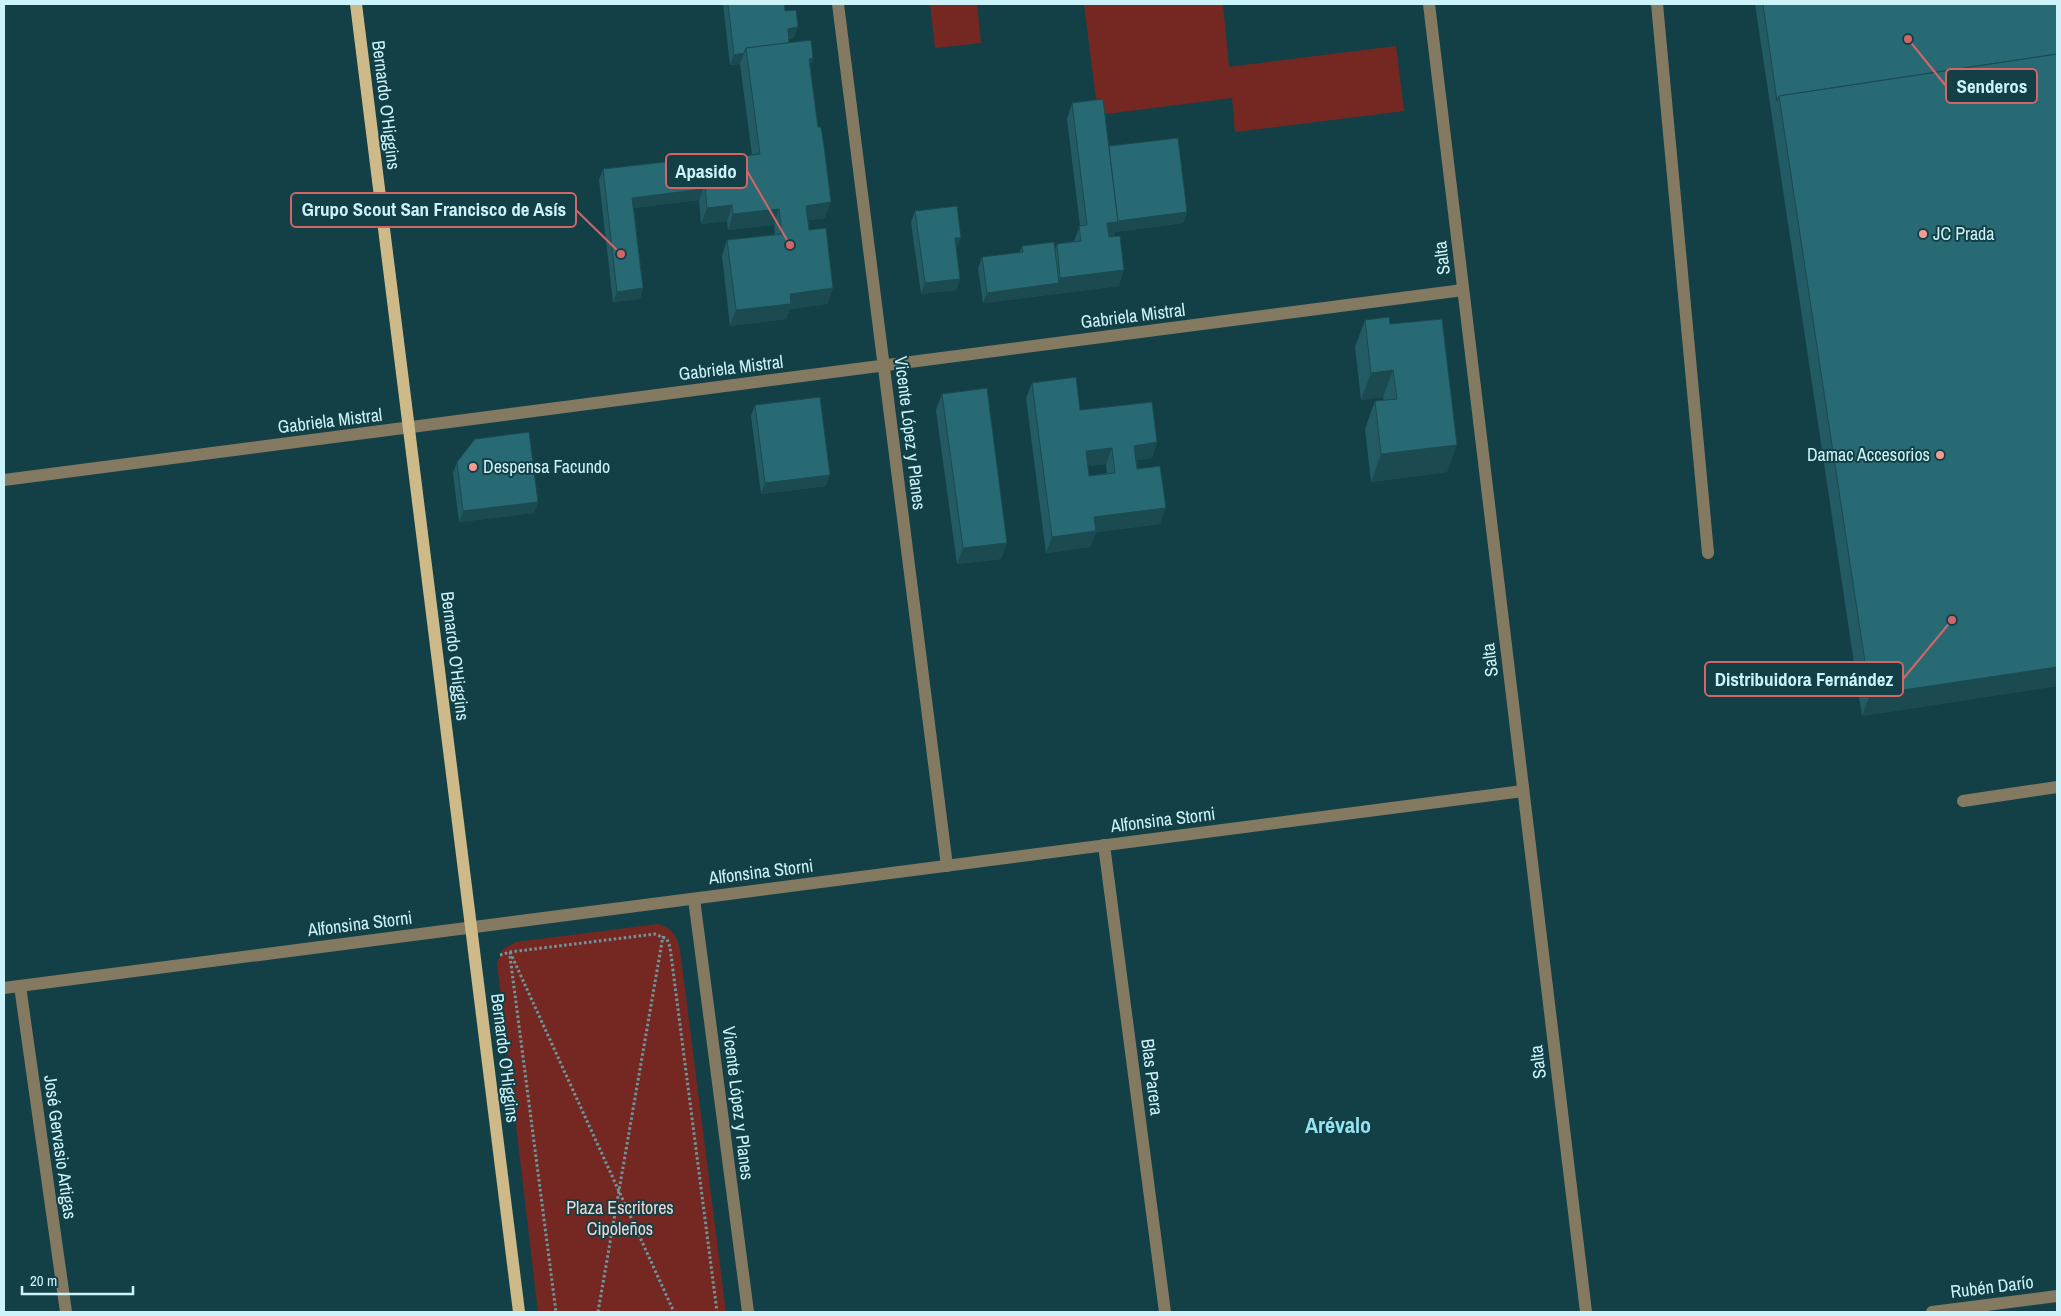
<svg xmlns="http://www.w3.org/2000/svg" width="2061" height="1316" viewBox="0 0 2061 1316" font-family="'Archivo Narrow',sans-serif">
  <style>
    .green { fill: #752822 }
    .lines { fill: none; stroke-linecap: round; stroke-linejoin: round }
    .path { stroke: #6d979d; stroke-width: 3; stroke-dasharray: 2.5 2.5; stroke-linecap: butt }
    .minor { stroke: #847a62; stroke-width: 12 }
    .major { stroke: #ceb988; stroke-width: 12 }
    .wall { fill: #225b63; fill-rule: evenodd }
    .shaded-wall { fill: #1b4a50 }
    .building { fill: #276a73; stroke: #1b4a50; fill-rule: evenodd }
    .poi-dot { fill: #f59c91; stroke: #134046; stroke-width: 2 }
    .labels { text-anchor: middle; stroke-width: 4; stroke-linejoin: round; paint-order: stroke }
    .street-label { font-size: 18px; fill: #ccf3f9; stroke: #134046 }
    .poi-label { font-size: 18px; fill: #ccf3f9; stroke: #134046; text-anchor: start }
    .park-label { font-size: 18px; fill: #f5d2cd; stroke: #134046 }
    .district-label { font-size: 22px; font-weight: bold; fill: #92e4f0; stroke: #134046 }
    .leader { fill: none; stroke: #d36567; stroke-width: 2 }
    .callout-dot { fill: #d36567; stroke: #134046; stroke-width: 2 }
    .callout { fill: #134046; stroke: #d36567; stroke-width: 2 }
    .callout-label { font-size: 19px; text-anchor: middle; font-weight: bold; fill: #ccf3f9 }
  </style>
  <rect width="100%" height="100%" fill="#134046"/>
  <!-- green -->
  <g class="green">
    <path d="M 930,4 L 977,4 L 981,43 L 935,48 Z"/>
    <path d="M 1084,4 L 1223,4 L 1229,67 L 1396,46 L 1404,111 L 1235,132 L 1232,98 L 1098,115 Z"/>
    <path d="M 658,924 C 672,928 677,936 680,950 L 726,1312 L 538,1312 L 497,963 L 503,949 L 516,942 Z"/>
  </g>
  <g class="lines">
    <!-- path -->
    <g class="path">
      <path d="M 510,952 L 674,1312"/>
      <path d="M 500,955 L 510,952 L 655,934 L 667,939 L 670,947 L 717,1312"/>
      <path d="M 510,956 L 556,1312"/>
      <path d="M 598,1312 L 663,936"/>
    </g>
    <!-- minor -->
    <g class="minor">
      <path d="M 838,4 L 947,866"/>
      <path d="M 1429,4 L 1586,1312"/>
      <path d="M 1657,4 L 1708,553"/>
      <path d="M 4,480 L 1463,290"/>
      <path d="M 1963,801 L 2057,787"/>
      <path d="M 1104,845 L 1165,1312"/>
      <path d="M 694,899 L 748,1312"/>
      <path d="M 20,986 L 66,1312"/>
      <path d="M 4,988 L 1523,791"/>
      <path d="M 1932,1312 L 2057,1296"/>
    </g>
    <!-- major -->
    <path class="major" d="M 356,4 L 519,1312"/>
  </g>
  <!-- wall -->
  <g class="wall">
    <path d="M 723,4 L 784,4 L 785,11 L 794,38 L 789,39 L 789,43 L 813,58 L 810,66 L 825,218 L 808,220 L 809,230 L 833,288 L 827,304 L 790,309 L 786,319 L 730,326 L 722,256 L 727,240 L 775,235 L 774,225 L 728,230 L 727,221 L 701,224 L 699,199 L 699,200 L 634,208 L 643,288 L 640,299 L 613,302 L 599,180 L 603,169 L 701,167 L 703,161 L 752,155 L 740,64 L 730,65 Z"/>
    <path d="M 1755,4 L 2057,4 L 2057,686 L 1862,716 Z"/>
    <path d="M 1072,103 L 1109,146 L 1187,212 L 1183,223 L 1115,232 L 1113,237 L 1119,286 L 983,303 L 978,268 L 982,257 L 1019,253 L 1022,246 L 1055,249 L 1057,244 L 1074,241 L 1080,226 L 1067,119 Z"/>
    <path d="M 915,211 L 957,248 L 956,249 L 960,279 L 956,290 L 921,294 L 911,222 Z"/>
    <path d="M 1365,320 L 1390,324 L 1447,472 L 1371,482 L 1365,429 L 1375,401 L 1384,400 L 1383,397 L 1361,400 L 1355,347 Z"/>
    <path d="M 1032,383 L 1080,410 L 1157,442 L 1152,458 L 1136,460 L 1137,469 L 1160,524 L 1096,532 L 1090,547 L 1046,553 L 1026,398 ZM 1106,464 L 1107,473 L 1089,476 L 1088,466 Z"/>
    <path d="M 942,394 L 1001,559 L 957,564 L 936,410 Z"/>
    <path d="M 755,405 L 826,486 L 761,494 L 751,416 Z"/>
    <path d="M 457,462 L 538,502 L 534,513 L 459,522 L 453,473 Z"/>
  </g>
  <!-- shaded-wall -->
  <g class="shaded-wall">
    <path d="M 798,27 L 794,38 L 784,39 L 788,29 Z"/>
    <path d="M 744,53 L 740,64 L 730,65 L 734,55 Z"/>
    <path d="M 813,58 L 807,74 L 809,59 Z"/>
    <path d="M 703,189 L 699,200 L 628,209 L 632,198 Z"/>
    <path d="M 831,202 L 825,218 L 800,221 L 806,206 Z"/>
    <path d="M 732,205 L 727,221 L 701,224 L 707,208 Z"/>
    <path d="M 779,209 L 774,225 L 728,230 L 733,214 Z"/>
    <path d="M 1187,212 L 1183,223 L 1115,232 L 1113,238 L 1101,239 L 1107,223 L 1116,221 Z"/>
    <path d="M 955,238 L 961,238 L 957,248 L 951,249 Z"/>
    <path d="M 1124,270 L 1119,286 L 1055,294 L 1060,278 Z"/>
    <path d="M 960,279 L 956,290 L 921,294 L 925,283 Z"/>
    <path d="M 1059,283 L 1055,294 L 983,303 L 987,293 Z"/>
    <path d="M 643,288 L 640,299 L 613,302 L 617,292 Z"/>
    <path d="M 833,288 L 827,304 L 790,309 L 786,319 L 730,326 L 736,310 L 790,294 Z"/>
    <path d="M 1393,370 L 1383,397 L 1361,400 L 1371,373 Z"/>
    <path d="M 1157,442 L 1152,458 L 1128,461 L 1134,446 Z"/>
    <path d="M 1457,445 L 1447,472 L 1371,482 L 1381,454 Z"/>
    <path d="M 1112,448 L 1106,464 L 1080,467 L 1086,451 Z"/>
    <path d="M 830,475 L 826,486 L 761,494 L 765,483 Z"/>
    <path d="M 538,502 L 534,513 L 459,522 L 463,511 Z"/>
    <path d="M 1166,508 L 1160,524 L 1096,532 L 1090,547 L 1046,553 L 1052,537 L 1094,517 Z"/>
    <path d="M 1007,543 L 1001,559 L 957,564 L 963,548 Z"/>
    <path d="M 2057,667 L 2057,686 L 1862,716 L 1870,695 Z"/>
  </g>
  <!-- building -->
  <g class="building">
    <path d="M 728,4 L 784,4 L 785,11 L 796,10 L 798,27 L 788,29 L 789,43 L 746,48 L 744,53 L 734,55 Z"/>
    <path d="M 1763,4 L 2057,4 L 2057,54 L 1779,96 L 1777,101 Z"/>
    <path d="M 811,40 L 813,58 L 809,59 L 818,127 L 821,127 L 824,146 L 831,202 L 806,206 L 809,230 L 826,228 L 833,288 L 790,294 L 791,304 L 736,310 L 727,240 L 782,234 L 779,209 L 733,214 L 732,205 L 707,208 L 703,161 L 760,154 L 746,48 Z"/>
    <path d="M 2057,54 L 2057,667 L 1870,695 L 1779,96 Z"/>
    <path d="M 1103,99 L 1118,222 L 1107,223 L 1109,237 L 1120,236 L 1124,270 L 1060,278 L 1057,244 L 1081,241 L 1079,226 L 1087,225 L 1072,103 Z"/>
    <path d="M 1178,138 L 1187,212 L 1118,221 L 1109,146 Z"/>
    <path d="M 700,158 L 703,189 L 632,198 L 643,288 L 617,292 L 603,169 Z"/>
    <path d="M 957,206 L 961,238 L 955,238 L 960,279 L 925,283 L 915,211 Z"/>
    <path d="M 1054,242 L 1059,283 L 987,293 L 982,257 L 1023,252 L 1022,246 Z"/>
    <path d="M 1389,317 L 1390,324 L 1442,319 L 1457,445 L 1381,454 L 1375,401 L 1397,399 L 1393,370 L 1371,373 L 1365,320 Z"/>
    <path d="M 1076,377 L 1080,410 L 1152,402 L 1157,442 L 1134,446 L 1137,469 L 1160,466 L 1166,508 L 1094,517 L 1096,531 L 1052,537 L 1032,383 ZM 1112,448 L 1115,473 L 1089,476 L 1086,451 Z"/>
    <path d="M 987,388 L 1007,543 L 963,548 L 942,394 Z"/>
    <path d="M 820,397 L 830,475 L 765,483 L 755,405 Z"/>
    <path d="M 529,432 L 538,502 L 463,511 L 457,462 L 475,439 Z"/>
  </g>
  <!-- markers -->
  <g class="poi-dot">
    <circle cx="1923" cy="234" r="5"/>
    <circle cx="1940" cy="455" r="5"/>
    <circle cx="473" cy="467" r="5"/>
  </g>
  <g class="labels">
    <!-- street labels -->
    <g class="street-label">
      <text transform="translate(386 105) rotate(83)" y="6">Bernardo O'Higgins</text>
      <text transform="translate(1442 258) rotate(-97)" y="6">Salta</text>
      <text transform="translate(1133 316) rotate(-7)" y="6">Gabriela Mistral</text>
      <text transform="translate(731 368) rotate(-7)" y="6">Gabriela Mistral</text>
      <text transform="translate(330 421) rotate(-7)" y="6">Gabriela Mistral</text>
      <text transform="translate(910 433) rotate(83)" y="6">Vicente López y Planes</text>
      <text transform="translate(455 656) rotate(83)" y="6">Bernardo O'Higgins</text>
      <text transform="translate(1490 660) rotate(-97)" y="6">Salta</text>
      <text transform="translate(1163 820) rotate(-7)" y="6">Alfonsina Storni</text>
      <text transform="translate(761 872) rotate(-7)" y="6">Alfonsina Storni</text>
      <text transform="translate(360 924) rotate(-7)" y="6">Alfonsina Storni</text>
      <text transform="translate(505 1058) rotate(83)" y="6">Bernardo O'Higgins</text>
      <text transform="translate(1538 1062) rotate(-97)" y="6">Salta</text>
      <text transform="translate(1152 1077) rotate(83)" y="6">Blas Parera</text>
      <text transform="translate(738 1103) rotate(83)" y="6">Vicente López y Planes</text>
      <text transform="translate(60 1147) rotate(82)" y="6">José Gervasio Artigas</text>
      <text transform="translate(1992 1287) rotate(-7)" y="6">Rubén Darío</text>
    </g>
    <!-- poi labels -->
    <g class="poi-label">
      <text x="1933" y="240">JC Prada</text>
      <text x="1930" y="461" text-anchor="end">Damac Accesorios</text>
      <text x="483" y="473">Despensa Facundo</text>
    </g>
    <!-- park labels -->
    <g class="park-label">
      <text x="620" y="1214">Plaza Escritores<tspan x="620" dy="21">Cipoleños</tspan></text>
    </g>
    <!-- district labels -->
    <g class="district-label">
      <text x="1338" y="1133">Arévalo</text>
    </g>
  </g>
  <!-- callouts -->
  <path class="leader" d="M1908 39L1946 86M790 245L747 171M621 254L576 210M1952 620L1903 679"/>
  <g class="callout-dot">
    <circle cx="1908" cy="39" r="5"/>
    <circle cx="790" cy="245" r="5"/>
    <circle cx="621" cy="254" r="5"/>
    <circle cx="1952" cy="620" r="5"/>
  </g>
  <g class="callout">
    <rect x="1946" y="69" width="91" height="34" rx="5"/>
    <rect x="666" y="154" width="81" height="34" rx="5"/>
    <rect x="291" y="193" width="285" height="34" rx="5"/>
    <rect x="1705" y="662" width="198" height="34" rx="5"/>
  </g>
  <g class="callout-label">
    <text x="1992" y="93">Senderos</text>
    <text x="706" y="178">Apasido</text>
    <text x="434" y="216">Grupo Scout San Francisco de Asís</text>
    <text x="1804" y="686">Distribuidora Fernández</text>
  </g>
  <!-- border -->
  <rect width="2061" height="1316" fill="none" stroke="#ccf3f9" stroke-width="10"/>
  <!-- scale -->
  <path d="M22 1286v8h111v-8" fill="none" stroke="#ccf3f9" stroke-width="2.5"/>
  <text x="30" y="1286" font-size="15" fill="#ccf3f9" stroke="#134046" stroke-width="4" paint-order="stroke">20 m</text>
</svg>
